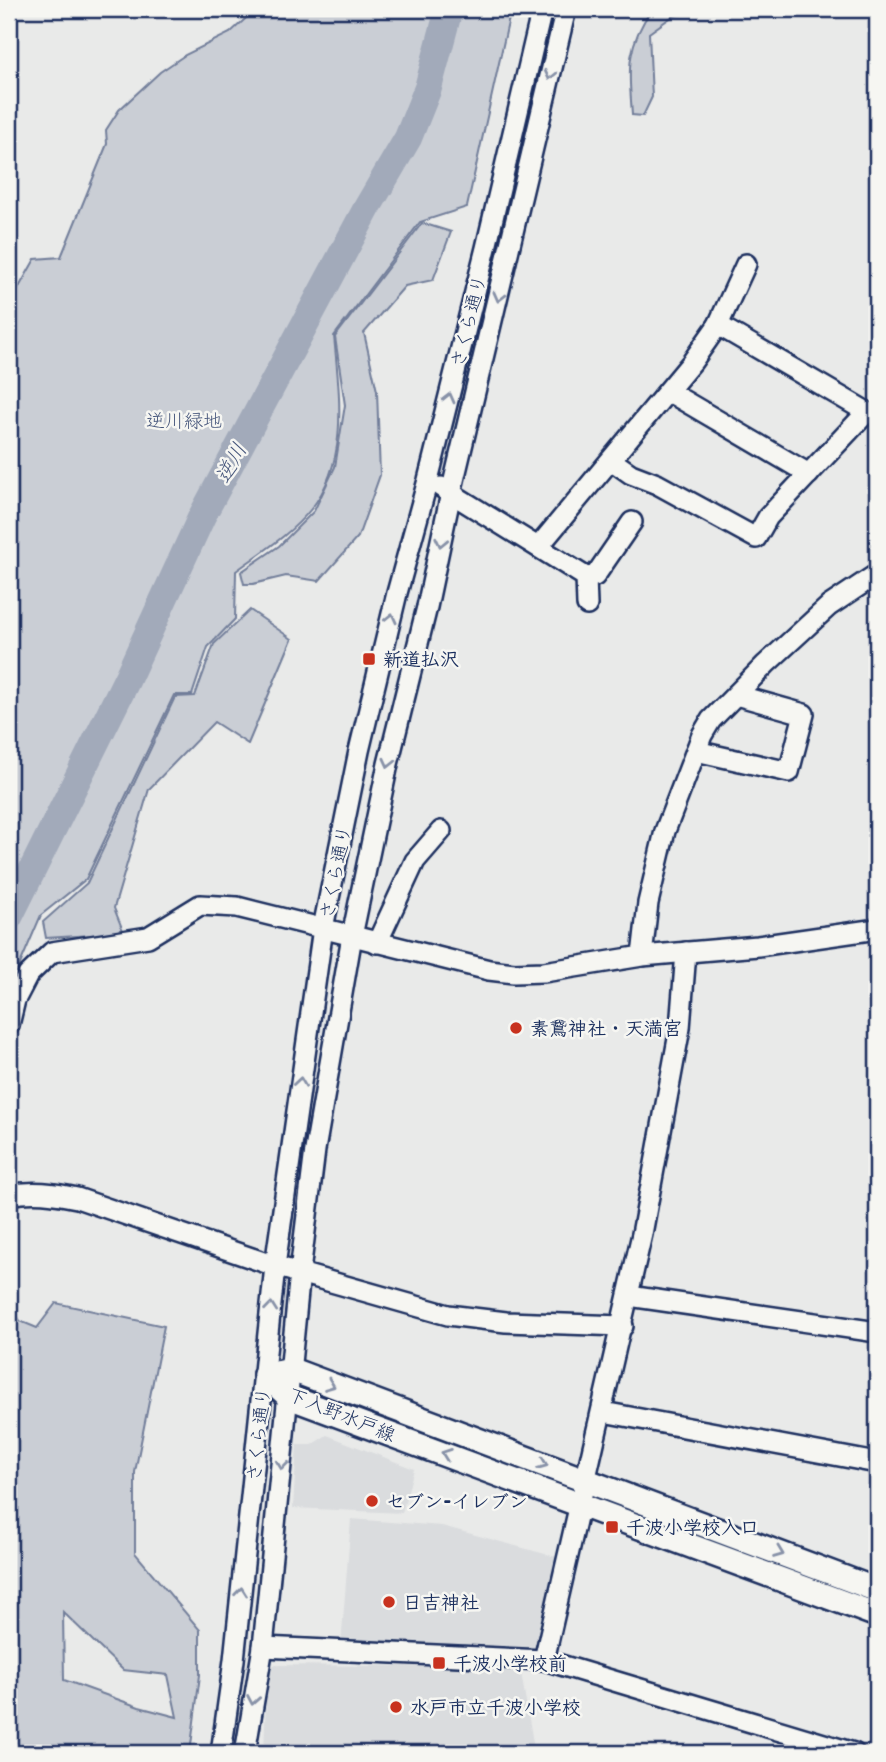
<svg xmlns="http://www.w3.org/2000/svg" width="886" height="1762" viewBox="0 0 886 1762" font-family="'Playpen Sans','Klee One',sans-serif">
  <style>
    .built { fill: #dadcde }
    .green { fill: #caced5; stroke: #727e9a; stroke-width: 2; fill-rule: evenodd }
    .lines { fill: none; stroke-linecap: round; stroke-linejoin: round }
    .river { stroke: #a2aaba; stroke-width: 28 }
    .minor-casing { stroke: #1b2f5e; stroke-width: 24 }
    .major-casing { stroke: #1b2f5e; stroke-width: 28 }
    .minor { stroke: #f6f6f2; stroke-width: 19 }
    .major { stroke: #f6f6f2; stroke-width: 23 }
    .oneway { stroke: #8892a8 }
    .poi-dot { fill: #c8321e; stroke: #f6f6f2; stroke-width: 2.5 }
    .labels { text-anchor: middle; stroke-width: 5; stroke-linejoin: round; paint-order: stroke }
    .street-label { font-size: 19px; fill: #1b2f5e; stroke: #f6f6f2 }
    .park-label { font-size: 19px; fill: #47577c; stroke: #f6f6f2 }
    .poi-label { font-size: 19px; font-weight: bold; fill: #1b2f5e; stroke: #f6f6f2; text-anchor: start }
    .water-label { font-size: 21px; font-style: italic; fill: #44547a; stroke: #f6f6f2 }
  </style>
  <rect width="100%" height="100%" fill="#e9eae9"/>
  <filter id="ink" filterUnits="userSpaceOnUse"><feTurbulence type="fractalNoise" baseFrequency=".0143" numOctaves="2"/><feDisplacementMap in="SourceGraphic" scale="14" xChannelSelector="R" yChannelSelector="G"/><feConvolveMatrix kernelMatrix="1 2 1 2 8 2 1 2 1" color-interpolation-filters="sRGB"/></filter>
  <g filter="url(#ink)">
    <!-- built -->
    <g class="built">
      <path d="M 327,1435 L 414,1469 L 402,1513 L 293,1508 L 297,1445 L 311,1445 Z"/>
      <path d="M 351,1519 L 442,1526 L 560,1558 L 542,1650 L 506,1646 L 341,1645 Z"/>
      <path d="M 267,1665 L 520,1667 L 534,1748 L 538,1753 L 264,1753 Z"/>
    </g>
    <!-- green -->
    <g class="green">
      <path d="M 256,9 L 511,9 L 467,207 L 420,222 L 334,336 C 339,393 350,460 311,509 C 291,534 262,552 236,571 L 235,619 L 208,647 L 192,695 L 174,695 L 86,879 L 41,915 L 9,990 L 9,305 L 35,259 L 61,257 L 107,144 L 106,130 L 119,110 L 160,72 L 185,55 L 230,33 Z"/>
      <path d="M 652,9 L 708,9 L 673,16 L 649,33 L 652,97 L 643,116 L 632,115 C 629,71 625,47 652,9 Z"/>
      <path d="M 422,223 L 451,232 L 433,280 L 405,286 L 364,333 L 377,391 L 380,475 L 358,537 L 319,581 L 286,576 L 253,584 L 244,584 L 241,572 L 279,546 L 314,511 L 335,467 L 345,405 L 335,337 Z"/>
      <path d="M 250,610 L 292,639 L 248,744 L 214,722 L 149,789 L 114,908 L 124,933 L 46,938 L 43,922 L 87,883 L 175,697 L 195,696 L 214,644 Z"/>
      <path d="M 9,1302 L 20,1321 L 37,1328 L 56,1303 L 164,1326 L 135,1472 L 135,1553 L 200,1630 L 200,1675 L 190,1753 L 9,1753 ZM 63,1612 L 123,1670 L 168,1675 L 177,1717 L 139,1707 L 64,1680 Z"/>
    </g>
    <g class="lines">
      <!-- river -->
      <path class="river" d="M 9,917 L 127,679 L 202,516 L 367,208 L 408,138 L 428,88 L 449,9"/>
      <defs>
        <g id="minor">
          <path d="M 669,392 L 809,474"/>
          <path d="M 611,460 L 631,474 L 657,484 L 756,538 L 768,517 L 867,412 L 718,325"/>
          <path d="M 441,487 L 586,577 L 587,605"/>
          <path d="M 539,546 L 692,362 L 718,325 L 746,264"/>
          <path d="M 586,577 L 595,576 L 632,522"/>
          <path d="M 696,751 L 789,772 L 804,714 L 736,695"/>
          <path d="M 377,943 L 415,861 L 441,831"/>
          <path d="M 642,956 L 648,903 L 665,831 L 702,735 L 711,720 L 766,664 L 829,606 L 877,574"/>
          <path d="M 9,1025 L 15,1000 L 28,975 L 52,952 L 148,937 L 200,905 L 237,907 L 489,970 L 514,973 L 544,972 L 642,956 L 758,946 L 877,929"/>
          <path d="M 9,1195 C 32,1190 54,1193 77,1198 L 275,1266 L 448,1315 L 506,1322 L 623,1326"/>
          <path d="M 629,1296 L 877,1332"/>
          <path d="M 603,1412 L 877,1463"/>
          <path d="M 263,1647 L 544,1660 L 854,1753"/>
          <path d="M 544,1660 L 642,1234 L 680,1028 L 686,952"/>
          <path d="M 221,1753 L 234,1660 L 275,1266 L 323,928 L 359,751 L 397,593 L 428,480 L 486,248 L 542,9"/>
          <path d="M 245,1753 L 263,1647 L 300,1272 L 315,1150 L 352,936 L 388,764 L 427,607 L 451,493 L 566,9"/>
        </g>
        <g id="major">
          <path d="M 265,1375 L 289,1397 L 877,1615"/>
          <path d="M 265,1375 L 292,1370 L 877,1590"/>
        </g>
      </defs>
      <!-- minor casing -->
      <use href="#minor" class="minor-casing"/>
      <!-- major casing -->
      <use href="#major" class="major-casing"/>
      <!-- minor -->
      <use href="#minor" class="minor"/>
      <!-- major -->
      <use href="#major" class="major"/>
    </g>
    <!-- one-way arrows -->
    <defs><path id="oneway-chevron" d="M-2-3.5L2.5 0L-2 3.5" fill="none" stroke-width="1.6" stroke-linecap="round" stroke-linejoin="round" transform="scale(1.75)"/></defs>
    <g class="oneway">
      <use href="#oneway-chevron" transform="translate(550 75) rotate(103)"/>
      <use href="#oneway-chevron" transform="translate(499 297) rotate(104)"/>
      <use href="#oneway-chevron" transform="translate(449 398) rotate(-76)"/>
      <use href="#oneway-chevron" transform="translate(441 542) rotate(102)"/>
      <use href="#oneway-chevron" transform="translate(391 618) rotate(-77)"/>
      <use href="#oneway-chevron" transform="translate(389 763) rotate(103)"/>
      <use href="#oneway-chevron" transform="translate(300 1082) rotate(-82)"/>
      <use href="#oneway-chevron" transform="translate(271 1307) rotate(-84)"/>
      <use href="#oneway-chevron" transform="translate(330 1385) rotate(21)"/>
      <use href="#oneway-chevron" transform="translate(446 1454) rotate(-160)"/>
      <use href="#oneway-chevron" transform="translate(543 1464) rotate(21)"/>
      <use href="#oneway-chevron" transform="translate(282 1465) rotate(96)"/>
      <use href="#oneway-chevron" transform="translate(779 1553) rotate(21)"/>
      <use href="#oneway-chevron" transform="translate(241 1592) rotate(-84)"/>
      <use href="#oneway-chevron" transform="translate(253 1700) rotate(100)"/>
    </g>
  </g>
  <!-- markers -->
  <g class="poi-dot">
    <rect x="362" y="652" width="14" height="14" rx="3.5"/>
    <circle cx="516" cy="1028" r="7"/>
    <circle cx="372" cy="1501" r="7"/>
    <rect x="605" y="1520" width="14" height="14" rx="3.5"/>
    <circle cx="389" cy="1602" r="7"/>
    <rect x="432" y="1656" width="14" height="14" rx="3.5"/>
    <circle cx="396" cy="1707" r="7"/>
  </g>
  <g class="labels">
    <!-- street labels -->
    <g class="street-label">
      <text transform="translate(468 321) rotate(-76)" y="7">さくら通り</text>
      <text transform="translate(335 872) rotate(-79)" y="7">さくら通り</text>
      <text transform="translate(342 1414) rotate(22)" y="7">下入野水戸線</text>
      <text transform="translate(258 1434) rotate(-84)" y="7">さくら通り</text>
    </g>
    <!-- park labels -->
    <g class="park-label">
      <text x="184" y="427">逆川緑地</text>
    </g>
    <!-- poi labels -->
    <g class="poi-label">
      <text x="383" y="666">新道払沢</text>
      <text x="530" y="1035">素鵞神社・天満宮</text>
      <text x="386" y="1508">セブン-イレブン</text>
      <text x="626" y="1534">千波小学校入口</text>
      <text x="403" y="1609">日吉神社</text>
      <text x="453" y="1670">千波小学校前</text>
      <text x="410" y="1714">水戸市立千波小学校</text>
    </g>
    <!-- water labels -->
    <g class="water-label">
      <text transform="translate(231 463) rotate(-61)" y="7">逆川</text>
    </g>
  </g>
  <!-- margin -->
  <rect width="886" height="1762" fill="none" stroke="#f6f6f2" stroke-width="35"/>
  <rect x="18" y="18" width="851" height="1727" fill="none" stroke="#1b2f5e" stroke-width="2.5" filter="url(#ink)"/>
</svg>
